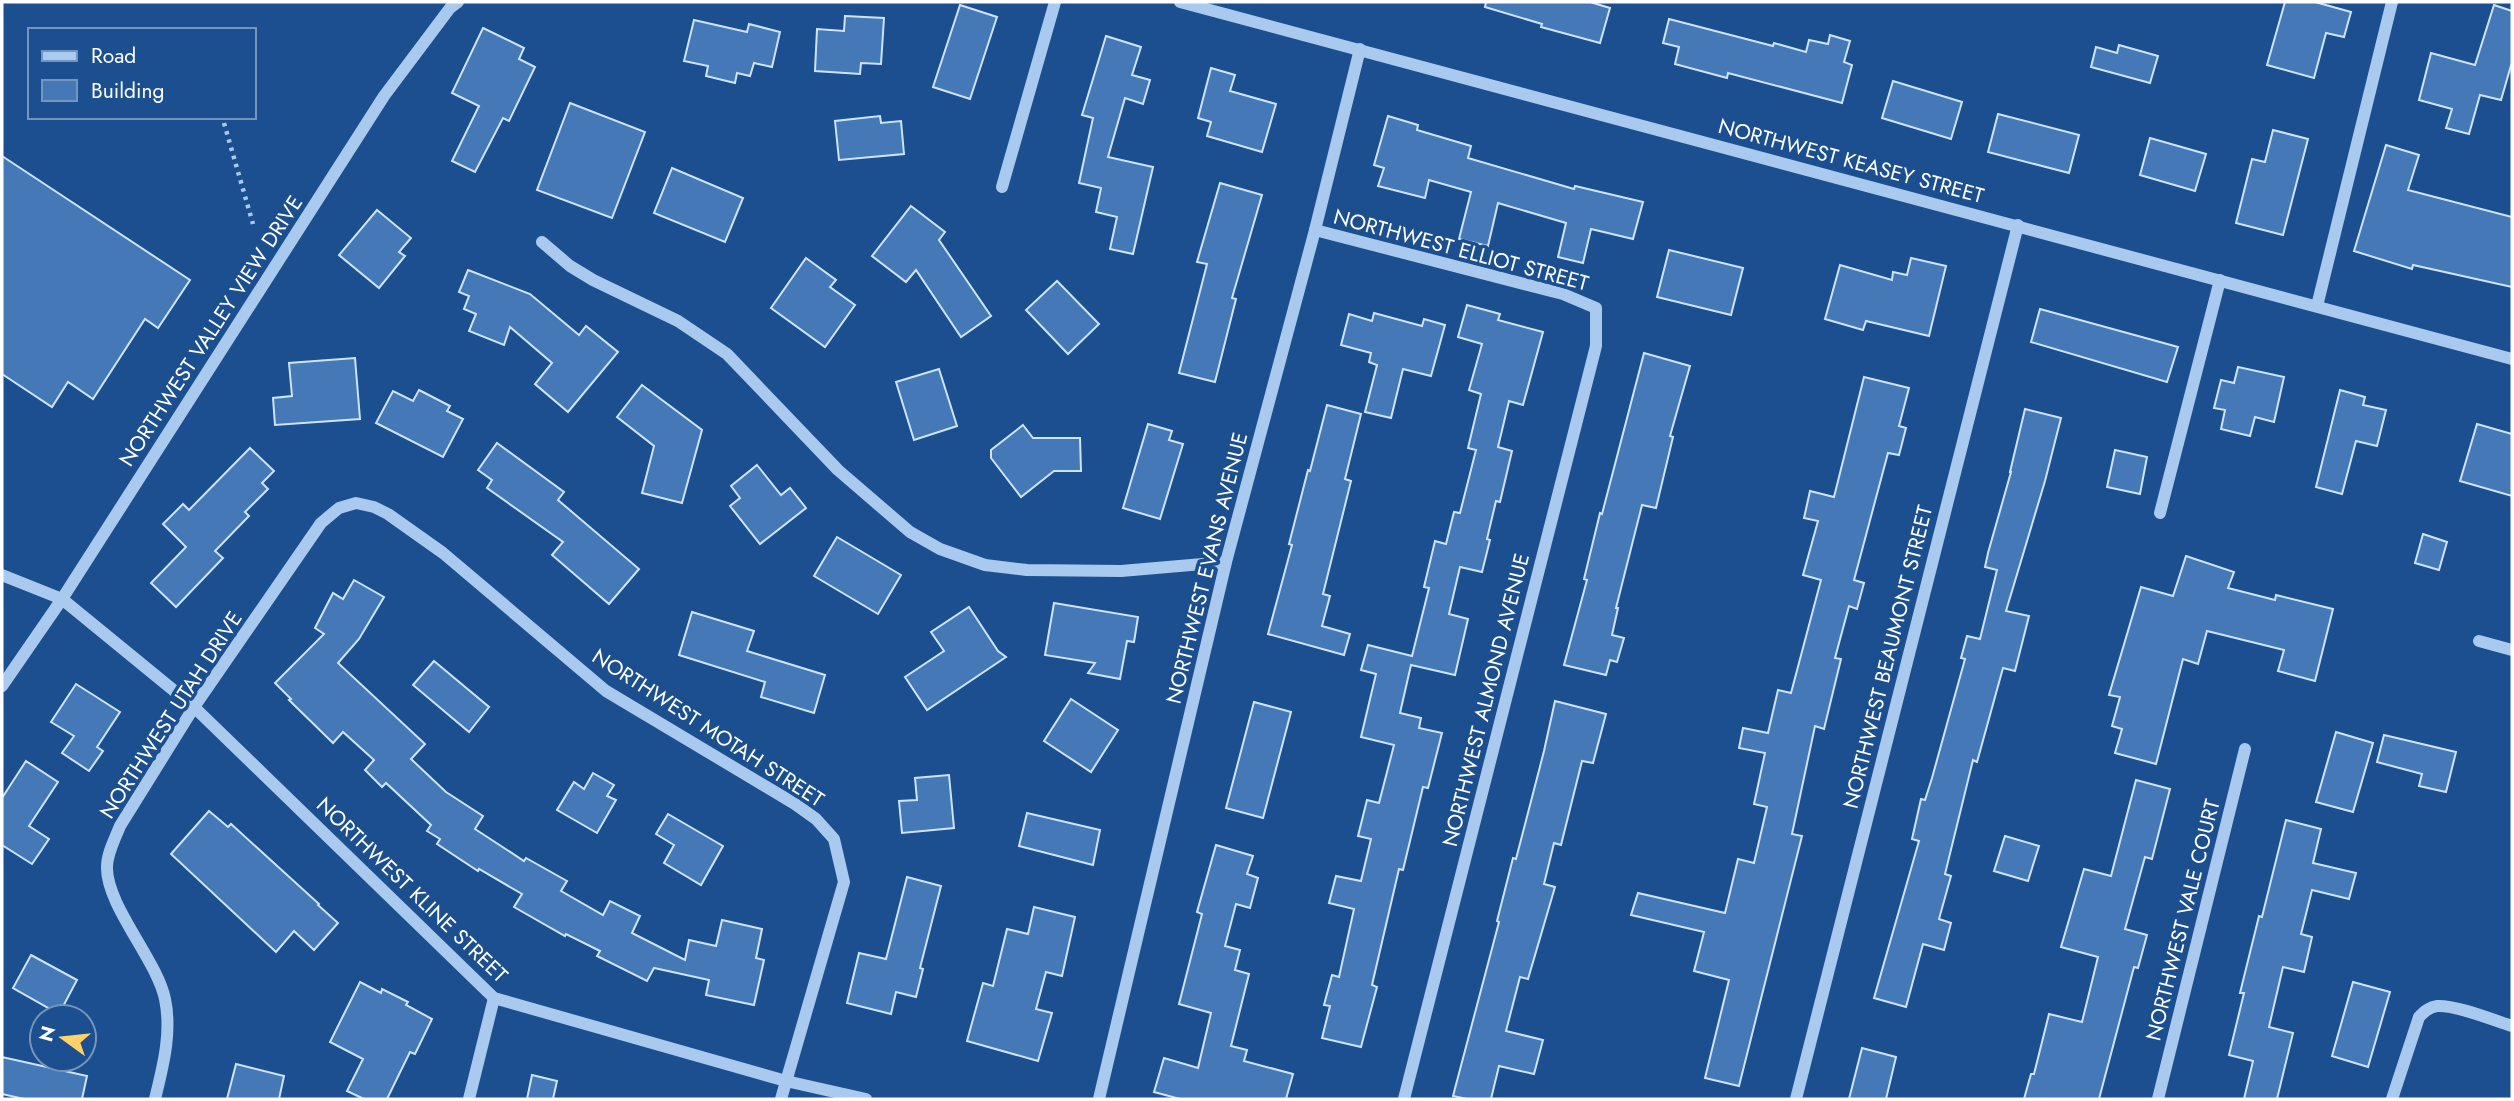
<svg xmlns="http://www.w3.org/2000/svg" width="2514" height="1101" viewBox="0 0 2514 1101" font-family="Jost,sans-serif">
  <style>
    .building { fill: #4478b7; stroke: #cfe3fa; stroke-width: 2 }
    .lines { fill: none; stroke-linecap: round; stroke-linejoin: round }
    .path { stroke: #a9c9ee; stroke-width: 4.5; stroke-dasharray: 3.5 5; stroke-linecap: butt }
    .minor { stroke: #a9c9ee; stroke-width: 12 }
    .labels { text-anchor: middle; stroke-width: 7; stroke-linejoin: round; paint-order: stroke }
    .street-label { font-size: 21px; fill: #fff; stroke: #1b4f8f }
  </style>
  <rect width="100%" height="100%" fill="#1b4f8f"/>
  <!-- building -->
  <g class="building">
    <path d="M 1486,2 L 1590,2 L 1610,8 L 1600,43 L 1541,27 L 1542,24 L 1485,7 Z"/>
    <path d="M 2285,2 L 2315,2 L 2351,12 L 2344,37 L 2326,33 L 2314,78 L 2267,65 Z"/>
    <path d="M 960,5 L 997,17 L 970,99 L 933,87 Z"/>
    <path d="M 2494,5 L 2512,11 L 2512,62 L 2501,100 L 2480,95 L 2469,134 L 2446,128 L 2452,109 L 2419,100 L 2431,53 L 2475,65 Z"/>
    <path d="M 845,16 L 884,18 L 881,64 L 861,63 L 860,74 L 815,71 L 817,29 L 844,31 Z"/>
    <path d="M 1669,19 L 1773,46 L 1774,43 L 1806,52 L 1809,40 L 1828,44 L 1830,35 L 1850,41 L 1844,62 L 1852,65 L 1842,103 L 1728,73 L 1727,78 L 1675,64 L 1679,47 L 1663,43 Z"/>
    <path d="M 694,20 L 747,32 L 749,24 L 780,32 L 772,67 L 754,63 L 750,76 L 737,73 L 735,83 L 706,76 L 708,66 L 684,61 Z"/>
    <path d="M 483,28 L 524,48 L 519,59 L 535,67 L 509,121 L 503,118 L 475,172 L 452,161 L 479,106 L 452,93 Z"/>
    <path d="M 1106,36 L 1141,47 L 1132,75 L 1150,80 L 1143,104 L 1125,98 L 1108,157 L 1153,167 L 1133,254 L 1110,249 L 1117,217 L 1096,212 L 1101,188 L 1079,183 L 1093,118 L 1082,115 Z"/>
    <path d="M 2119,45 L 2158,56 L 2150,83 L 2091,67 L 2096,47 L 2117,53 Z"/>
    <path d="M 1211,68 L 1235,75 L 1230,91 L 1276,104 L 1262,152 L 1207,136 L 1211,122 L 1198,118 Z"/>
    <path d="M 1893,81 L 1962,102 L 1951,139 L 1882,118 Z"/>
    <path d="M 570,103 L 645,132 L 612,218 L 537,190 Z"/>
    <path d="M 1998,114 L 2079,135 L 2069,173 L 1988,152 Z"/>
    <path d="M 880,116 L 881,123 L 901,121 L 904,154 L 839,160 L 835,121 Z"/>
    <path d="M 1388,116 L 1418,125 L 1417,130 L 1471,146 L 1468,158 L 1574,189 L 1575,186 L 1643,202 L 1633,239 L 1591,229 L 1583,263 L 1558,257 L 1566,223 L 1498,203 L 1488,246 L 1459,239 L 1471,192 L 1429,180 L 1425,198 L 1378,186 L 1384,168 L 1374,165 Z"/>
    <path d="M 2273,130 L 2308,139 L 2283,235 L 2236,223 L 2252,159 L 2265,162 Z"/>
    <path d="M 2150,138 L 2206,154 L 2195,191 L 2140,175 Z"/>
    <path d="M 2386,145 L 2419,155 L 2408,190 L 2512,217 L 2512,287 L 2413,265 L 2412,269 L 2354,251 Z"/>
    <path d="M 2,156 L 190,280 L 158,328 L 145,319 L 93,399 L 68,382 L 52,407 L 2,374 Z"/>
    <path d="M 672,168 L 743,198 L 725,242 L 654,213 Z"/>
    <path d="M 1220,183 L 1262,195 L 1232,298 L 1236,299 L 1215,382 L 1179,373 L 1207,264 L 1197,262 Z"/>
    <path d="M 911,206 L 945,232 L 939,240 L 991,316 L 961,337 L 916,270 L 906,282 L 872,256 Z"/>
    <path d="M 377,210 L 411,238 L 399,252 L 405,256 L 379,288 L 339,255 Z"/>
    <path d="M 1669,250 L 1743,268 L 1731,315 L 1657,297 Z"/>
    <path d="M 806,258 L 836,280 L 830,287 L 855,305 L 825,347 L 771,308 Z"/>
    <path d="M 1911,258 L 1946,266 L 1929,336 L 1866,321 L 1863,330 L 1825,319 L 1840,265 L 1892,280 L 1893,272 L 1907,275 Z"/>
    <path d="M 468,270 L 530,294 L 579,335 L 586,326 L 618,352 L 568,412 L 535,384 L 552,363 L 510,327 L 504,345 L 469,331 L 476,314 L 464,309 L 469,296 L 459,292 Z"/>
    <path d="M 1057,281 L 1099,324 L 1068,354 L 1026,310 Z"/>
    <path d="M 1467,305 L 1500,314 L 1498,320 L 1543,332 L 1523,405 L 1509,401 L 1498,447 L 1512,451 L 1500,502 L 1496,501 L 1487,539 L 1490,540 L 1482,572 L 1460,567 L 1449,614 L 1468,619 L 1455,675 L 1411,665 L 1400,713 L 1421,718 L 1419,728 L 1442,733 L 1428,788 L 1423,787 L 1403,870 L 1399,869 L 1372,985 L 1377,987 L 1361,1047 L 1322,1038 L 1330,1006 L 1324,1005 L 1332,975 L 1339,977 L 1354,909 L 1329,903 L 1336,876 L 1361,881 L 1371,839 L 1358,836 L 1367,800 L 1379,803 L 1394,745 L 1361,737 L 1376,674 L 1361,670 L 1368,645 L 1412,656 L 1429,588 L 1424,587 L 1435,541 L 1446,544 L 1454,512 L 1460,513 L 1476,450 L 1468,448 L 1481,394 L 1469,390 L 1482,344 L 1458,337 Z"/>
    <path d="M 2040,309 L 2178,347 L 2167,382 L 2031,342 Z"/>
    <path d="M 1374,313 L 1422,326 L 1424,319 L 1445,325 L 1431,376 L 1403,369 L 1391,418 L 1365,412 L 1377,365 L 1369,362 L 1371,353 L 1341,345 L 1349,314 L 1372,321 Z"/>
    <path d="M 1644,353 L 1690,366 L 1670,436 L 1673,437 L 1656,508 L 1642,505 L 1616,608 L 1618,608 L 1612,635 L 1624,638 L 1617,662 L 1610,660 L 1606,675 L 1564,665 L 1587,580 L 1584,579 L 1600,513 L 1602,514 Z"/>
    <path d="M 355,358 L 360,419 L 275,425 L 273,398 L 292,396 L 289,363 Z"/>
    <path d="M 2238,367 L 2284,377 L 2274,422 L 2255,417 L 2250,436 L 2221,429 L 2225,410 L 2214,408 L 2221,380 L 2234,383 Z"/>
    <path d="M 939,369 L 957,426 L 914,440 L 896,382 Z"/>
    <path d="M 1864,377 L 1909,388 L 1899,426 L 1906,428 L 1899,455 L 1888,453 L 1854,580 L 1864,583 L 1857,609 L 1849,606 L 1835,658 L 1841,659 L 1824,729 L 1815,726 L 1792,834 L 1802,836 L 1739,1086 L 1705,1078 L 1729,980 L 1694,971 L 1704,932 L 1631,915 L 1638,893 L 1725,913 L 1738,859 L 1754,863 L 1767,807 L 1754,804 L 1765,753 L 1739,748 L 1743,728 L 1768,733 L 1778,690 L 1791,693 L 1821,580 L 1803,575 L 1818,521 L 1804,518 L 1810,491 L 1834,497 Z"/>
    <path d="M 642,385 L 702,430 L 682,503 L 642,493 L 654,446 L 617,417 Z"/>
    <path d="M 419,390 L 450,406 L 447,411 L 463,419 L 443,457 L 376,423 L 393,391 L 413,401 Z"/>
    <path d="M 2340,390 L 2365,397 L 2363,405 L 2386,410 L 2377,446 L 2356,441 L 2342,494 L 2316,487 Z"/>
    <path d="M 1327,405 L 1361,414 L 1345,479 L 1351,481 L 1323,594 L 1330,596 L 1322,626 L 1350,634 L 1344,655 L 1268,634 L 1292,545 L 1289,544 L 1308,470 L 1310,471 Z"/>
    <path d="M 2025,409 L 2061,418 L 2045,481 L 2006,611 L 2029,616 L 2015,671 L 2003,668 L 1977,762 L 1973,760 L 1945,874 L 1951,876 L 1939,919 L 1951,923 L 1944,950 L 1923,944 L 1906,1007 L 1874,998 L 1919,841 L 1912,839 L 1921,799 L 1925,800 L 1932,778 L 1965,659 L 1961,658 L 1967,636 L 1980,639 L 1997,570 L 1985,567 L 1988,553 L 2011,472 L 2010,472 Z"/>
    <path d="M 1148,424 L 1172,431 L 1169,440 L 1183,444 L 1160,519 L 1123,508 Z"/>
    <path d="M 2477,424 L 2512,434 L 2512,496 L 2460,481 Z"/>
    <path d="M 1023,425 L 1033,438 L 1080,438 L 1081,471 L 1054,471 L 1021,497 L 991,458 L 991,450 Z"/>
    <path d="M 497,443 L 564,492 L 558,500 L 639,569 L 609,604 L 552,555 L 563,542 L 487,488 L 492,480 L 478,470 Z"/>
    <path d="M 250,448 L 274,471 L 262,483 L 268,489 L 245,512 L 249,516 L 215,551 L 223,558 L 176,607 L 151,583 L 186,547 L 163,524 L 183,504 L 189,510 Z"/>
    <path d="M 2115,450 L 2147,457 L 2140,494 L 2107,487 Z"/>
    <path d="M 757,465 L 781,495 L 790,488 L 806,508 L 760,544 L 730,506 L 740,498 L 731,486 Z"/>
    <path d="M 2423,534 L 2447,542 L 2439,570 L 2415,563 Z"/>
    <path d="M 837,537 L 901,575 L 878,614 L 814,576 Z"/>
    <path d="M 2186,556 L 2234,572 L 2228,588 L 2275,600 L 2276,595 L 2333,609 L 2315,681 L 2278,671 L 2284,650 L 2207,631 L 2198,664 L 2183,659 L 2156,764 L 2115,753 L 2122,729 L 2112,726 L 2120,697 L 2109,695 L 2141,587 L 2173,596 Z"/>
    <path d="M 354,580 L 384,597 L 359,639 L 338,663 L 425,744 L 411,759 L 446,792 L 483,816 L 475,829 L 524,861 L 526,858 L 567,881 L 561,891 L 603,915 L 610,901 L 640,916 L 632,933 L 685,960 L 689,940 L 716,946 L 722,920 L 762,929 L 756,958 L 764,960 L 754,1005 L 706,995 L 709,980 L 654,968 L 647,981 L 597,956 L 600,951 L 566,934 L 565,936 L 514,907 L 522,894 L 479,869 L 478,871 L 437,844 L 440,839 L 427,831 L 431,825 L 386,783 L 382,787 L 365,770 L 374,760 L 343,732 L 333,743 L 289,700 L 291,699 L 275,683 L 324,634 L 315,628 L 333,593 L 343,599 Z"/>
    <path d="M 1054,603 L 1138,617 L 1134,642 L 1127,641 L 1120,679 L 1088,673 L 1095,663 L 1045,655 Z"/>
    <path d="M 969,607 L 998,651 L 1006,657 L 927,710 L 905,677 L 944,651 L 931,632 Z"/>
    <path d="M 692,612 L 754,631 L 747,651 L 825,675 L 814,713 L 761,697 L 765,682 L 679,655 Z"/>
    <path d="M 434,661 L 489,707 L 469,732 L 413,685 Z"/>
    <path d="M 76,684 L 120,712 L 97,747 L 103,751 L 89,771 L 62,753 L 74,736 L 51,722 Z"/>
    <path d="M 1071,699 L 1118,730 L 1091,772 L 1044,741 Z"/>
    <path d="M 1555,701 L 1606,714 L 1593,763 L 1582,761 L 1561,845 L 1554,843 L 1544,884 L 1555,887 L 1528,979 L 1520,977 L 1506,1031 L 1543,1040 L 1534,1074 L 1499,1066 L 1491,1099 L 1467,1099 L 1453,1096 L 1499,922 L 1497,921 L 1513,858 L 1516,859 L 1544,751 Z"/>
    <path d="M 1254,702 L 1291,712 L 1263,818 L 1226,808 Z"/>
    <path d="M 2336,732 L 2373,743 L 2353,812 L 2316,802 Z"/>
    <path d="M 2384,735 L 2456,752 L 2446,792 L 2419,786 L 2422,774 L 2377,762 Z"/>
    <path d="M 26,761 L 58,782 L 29,826 L 49,839 L 32,864 L 2,845 L 2,798 Z"/>
    <path d="M 593,773 L 614,785 L 607,796 L 616,800 L 597,833 L 557,810 L 574,782 L 584,789 Z"/>
    <path d="M 949,775 L 954,828 L 902,833 L 899,801 L 917,800 L 915,778 Z"/>
    <path d="M 2136,780 L 2170,789 L 2152,859 L 2145,857 L 2125,929 L 2147,935 L 2138,968 L 2134,967 L 2099,1099 L 2024,1099 L 2031,1074 L 2034,1074 L 2049,1014 L 2082,1022 L 2098,957 L 2061,947 L 2084,869 L 2111,876 Z"/>
    <path d="M 209,811 L 228,827 L 231,824 L 319,904 L 318,905 L 338,923 L 314,950 L 294,931 L 276,952 L 171,854 Z"/>
    <path d="M 1027,813 L 1100,830 L 1093,865 L 1019,846 Z"/>
    <path d="M 668,814 L 723,846 L 701,885 L 664,863 L 674,845 L 656,834 Z"/>
    <path d="M 2286,820 L 2321,829 L 2313,863 L 2356,873 L 2349,899 L 2312,890 L 2301,934 L 2312,937 L 2304,972 L 2283,967 L 2269,1027 L 2293,1033 L 2277,1099 L 2244,1099 L 2253,1061 L 2229,1055 L 2244,993 L 2240,993 L 2259,916 L 2262,917 Z"/>
    <path d="M 2005,836 L 2039,846 L 2028,881 L 1994,871 Z"/>
    <path d="M 1216,845 L 1253,856 L 1247,874 L 1258,878 L 1250,908 L 1236,904 L 1225,946 L 1240,950 L 1235,970 L 1249,974 L 1231,1046 L 1247,1050 L 1244,1061 L 1293,1074 L 1286,1099 L 1180,1099 L 1154,1092 L 1164,1058 L 1198,1068 L 1211,1013 L 1179,1004 L 1202,914 L 1197,912 Z"/>
    <path d="M 907,877 L 941,886 L 920,968 L 923,969 L 916,997 L 896,992 L 891,1014 L 847,1003 L 859,953 L 886,959 Z"/>
    <path d="M 1034,907 L 1075,917 L 1062,976 L 1046,972 L 1036,1009 L 1052,1013 L 1038,1061 L 967,1041 L 983,983 L 993,986 L 1007,929 L 1028,934 Z"/>
    <path d="M 31,955 L 77,980 L 59,1014 L 13,988 Z"/>
    <path d="M 360,982 L 381,993 L 382,989 L 408,1002 L 406,1005 L 432,1019 L 415,1054 L 410,1052 L 387,1099 L 364,1099 L 347,1091 L 363,1059 L 330,1042 Z"/>
    <path d="M 2353,982 L 2390,992 L 2368,1067 L 2332,1056 Z"/>
    <path d="M 1862,1048 L 1896,1057 L 1886,1099 L 1849,1099 Z"/>
    <path d="M 2,1057 L 87,1076 L 82,1099 L 24,1099 L 2,1094 Z"/>
    <path d="M 236,1064 L 284,1076 L 279,1099 L 227,1099 Z"/>
    <path d="M 532,1075 L 557,1081 L 553,1099 L 527,1099 Z"/>
  </g>
  <g class="lines">
    <!-- path -->
    <path class="path" d="M 224,123 L 253,224"/>
    <!-- minor -->
    <g class="minor">
      <path d="M 1180,2 L 2512,359"/>
      <path d="M 1002,187 L 1055,2"/>
      <path d="M 1315,230 L 1563,294 L 1596,308 L 1596,346 L 1404,1099"/>
      <path d="M 542,242 L 570,266 L 593,280 L 678,321 L 727,354 L 838,470 L 910,532 L 940,549 L 985,565 L 1027,570 L 1121,571 L 1226,562"/>
      <path d="M 2317,306 L 2392,2"/>
      <path d="M 2160,513 L 2220,280"/>
      <path d="M 2,575 L 62,599 L 194,707 L 494,998 L 786,1081 L 866,1099"/>
      <path d="M 2479,641 L 2512,650"/>
      <path d="M 2,686 L 62,599 L 384,96 L 450,8 L 458,2"/>
      <path d="M 155,1099 C 163,1066 172,1033 165,999 C 157,960 106,905 107,867 C 107,853 115,839 120,826 L 194,707 L 321,523 L 339,508 L 356,503 L 374,507 L 388,514 L 443,553 L 606,691 L 795,804 L 816,819 L 834,839 L 844,882 L 781,1099"/>
      <path d="M 469,1099 L 494,998"/>
      <path d="M 1099,1099 L 1226,562 L 1315,230 L 1360,49"/>
      <path d="M 1796,1099 L 2018,225"/>
      <path d="M 2158,1099 L 2245,749"/>
      <path d="M 2392,1099 L 2419,1017 C 2424,1012 2429,1007 2437,1006 C 2456,1005 2493,1020 2512,1026"/>
    </g>
  </g>
  <g class="labels">
    <!-- street labels -->
    <g class="street-label">
      <text transform="translate(1851 161) rotate(15)" y="7">NORTHWEST KEASEY STREET</text>
      <text transform="translate(1461 250) rotate(15)" y="7">NORTHWEST ELLIOT STREET</text>
      <text transform="translate(211 331) rotate(-57)" y="7">NORTHWEST VALLEY VIEW DRIVE</text>
      <text transform="translate(1207 568) rotate(-76)" y="7">NORTHWEST EVANS AVENUE</text>
      <text transform="translate(1888 657) rotate(-76)" y="7">NORTHWEST BEAUMONT STREET</text>
      <text transform="translate(1486 700) rotate(-76)" y="7">NORTHWEST ALMOND AVENUE</text>
      <text transform="translate(171 715) rotate(-57)" y="7">NORTHWEST UTAH DRIVE</text>
      <text transform="translate(708 728) rotate(33)" y="7">NORTHWEST MOTAH STREET</text>
      <text transform="translate(412 890) rotate(44)" y="7">NORTHWEST KLINE STREET</text>
      <text transform="translate(2183 920) rotate(-76)" y="7">NORTHWEST VALE COURT</text>
    </g>
  </g>
  <!-- border -->
  <rect width="2514" height="1101" fill="none" stroke="#ffffff" stroke-width="7"/>
  <!-- legend -->
  <rect x="28" y="28" width="228" height="91" fill="#1b4f8f" stroke="#7695bc" stroke-width="2"/>
  <rect x="42" y="51" width="35" height="10" fill="#a9c9ee" stroke="#7695bc" stroke-width="2"/>
  <text x="91" y="63" font-size="21" fill="#ffffff">Road</text>
  <rect x="42" y="80" width="35" height="21" fill="#4478b7" stroke="#7695bc" stroke-width="2"/>
  <text x="91" y="98" font-size="21" fill="#ffffff">Building</text>
  <!-- north arrow -->
  <g transform="translate(63 1038) rotate(285)"><circle r="33" fill="#1b4f8f" stroke="#7695bc" stroke-width="2"/>
  <path d="M0-5L12 26L0 18L-12 26Z" fill="#ffd166"/>
  <text y="-10" font-size="19" font-weight="bold" text-anchor="middle" fill="#ffffff">N</text>
  </g>
</svg>
